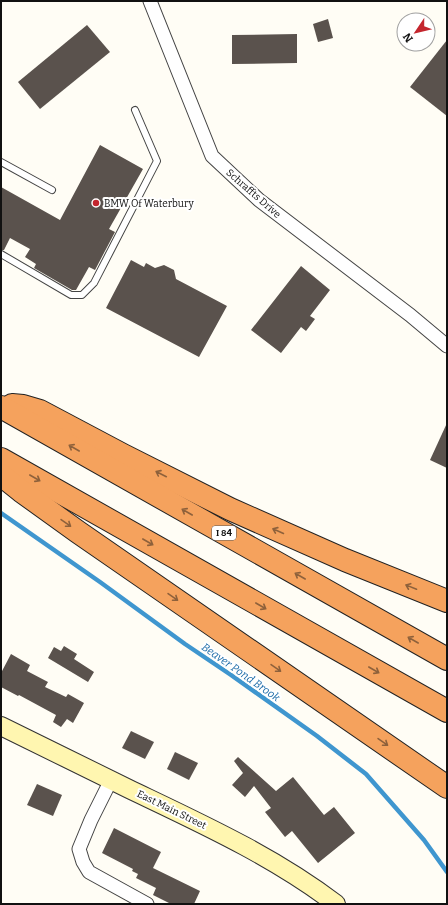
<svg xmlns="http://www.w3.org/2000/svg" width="448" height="905" viewBox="0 0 448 905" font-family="Bitter,serif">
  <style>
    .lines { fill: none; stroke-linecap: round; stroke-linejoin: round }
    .stream { stroke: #3f96cf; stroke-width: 4.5 }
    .building { fill: #5a524d }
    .service-casing { stroke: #444; stroke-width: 8 }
    .minor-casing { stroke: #444; stroke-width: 15 }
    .secondary-casing { stroke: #333; stroke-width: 20 }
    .motorway-casing { stroke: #222; stroke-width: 24 }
    .service { stroke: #fff; stroke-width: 6 }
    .minor { stroke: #fff; stroke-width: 13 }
    .secondary { stroke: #fff6b0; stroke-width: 18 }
    .motorway { stroke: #f5a25d; stroke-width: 22 }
    .oneway { stroke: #8e613b }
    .poi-dot { fill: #c4262e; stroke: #fff; stroke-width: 1.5 }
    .labels { text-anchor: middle; stroke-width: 4; stroke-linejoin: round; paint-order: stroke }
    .shield { fill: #fff; stroke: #585858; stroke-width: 1 }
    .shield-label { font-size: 9px; font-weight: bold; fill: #111 }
    .street-label { font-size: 10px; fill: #111; stroke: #fff }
    .poi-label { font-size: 10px; fill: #111; stroke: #fff; text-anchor: start }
    .water-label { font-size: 11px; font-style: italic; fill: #1768a6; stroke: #fff }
  </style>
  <rect width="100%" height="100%" fill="#fffdf5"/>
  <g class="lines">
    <!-- stream -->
    <path class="stream" d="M 1,513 L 100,582 L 185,644 L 231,675 L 317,736 L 366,774 L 424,840 L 447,872"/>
  </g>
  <!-- building -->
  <g class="building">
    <path d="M 328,19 L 333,38 L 318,42 L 313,24 Z"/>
    <path d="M 87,25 L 110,52 L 40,109 L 18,82 Z"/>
    <path d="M 297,34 L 297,63 L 232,64 L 232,35 Z"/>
    <path d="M 447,40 L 447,116 L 410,87 Z"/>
    <path d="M 100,145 L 143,169 L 109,229 L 115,232 L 95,270 L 89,267 L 76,290 L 72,290 L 34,268 L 36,264 L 25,257 L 30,249 L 10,238 L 4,250 L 1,250 L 1,187 L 60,220 Z"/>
    <path d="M 131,260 L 144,267 L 146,263 L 155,268 L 164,265 L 174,270 L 176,279 L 227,306 L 199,357 L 106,308 Z"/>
    <path d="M 301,266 L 330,290 L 310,316 L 315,319 L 306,331 L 301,327 L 281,353 L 251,330 Z"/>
    <path d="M 447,423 L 447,468 L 430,460 Z"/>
    <path d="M 64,646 L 77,654 L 74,659 L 94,672 L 88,682 L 48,658 L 54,647 L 61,651 Z"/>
    <path d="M 11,654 L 30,665 L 27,671 L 48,682 L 45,687 L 66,697 L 68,694 L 84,703 L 73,723 L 67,719 L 61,727 L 53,722 L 56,715 L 19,695 L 18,696 L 1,687 L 1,673 Z"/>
    <path d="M 131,731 L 154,742 L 145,759 L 122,748 Z"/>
    <path d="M 175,752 L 198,763 L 189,780 L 167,769 Z"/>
    <path d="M 238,757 L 276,791 L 293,777 L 324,815 L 334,807 L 355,833 L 318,863 L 292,831 L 285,837 L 265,812 L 271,808 L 254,786 L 245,797 L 232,785 L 243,773 L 234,761 Z"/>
    <path d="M 37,784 L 62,795 L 53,816 L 27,805 Z"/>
    <path d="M 114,828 L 161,852 L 153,868 L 200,891 L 194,904 L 171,904 L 153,895 L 156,888 L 136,878 L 138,874 L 132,871 L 133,869 L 102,853 Z"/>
  </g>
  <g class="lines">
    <defs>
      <g id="service">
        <path d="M 1,162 L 52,190"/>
        <path d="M 1,254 L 71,295 L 82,295 L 94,283 L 157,161 L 135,110"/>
      </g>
      <g id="minor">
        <path d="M 150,1 L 212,156 L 259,200 L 410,315 L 447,346"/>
        <path d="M 111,780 L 91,820 L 79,849 L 83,862 L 89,872 L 147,904"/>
      </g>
      <path id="secondary" d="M 1,726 C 44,747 86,768 129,789 C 200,823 273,856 336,904"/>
      <g id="motorway">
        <path d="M 12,405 L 23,406 L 40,411 L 123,455 L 230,509 L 345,560 L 447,601"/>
        <path d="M 1,407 L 447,659"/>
        <path d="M 1,459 L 447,711"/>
        <path d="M 1,475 L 21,491 L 78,532 L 447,787"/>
      </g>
    </defs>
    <!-- service casing -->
    <use href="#service" class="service-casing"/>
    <!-- minor casing -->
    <use href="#minor" class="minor-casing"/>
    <!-- secondary casing -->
    <use href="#secondary" class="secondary-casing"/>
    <!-- motorway casing -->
    <use href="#motorway" class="motorway-casing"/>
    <!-- service -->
    <use href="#service" class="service"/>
    <!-- minor -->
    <use href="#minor" class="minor"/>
    <!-- secondary -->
    <use href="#secondary" class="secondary"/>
    <!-- motorway -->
    <use href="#motorway" class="motorway"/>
  </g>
  <!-- one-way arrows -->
  <defs><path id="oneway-shaft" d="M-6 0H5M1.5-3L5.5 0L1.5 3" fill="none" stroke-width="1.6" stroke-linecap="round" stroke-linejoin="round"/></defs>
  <g class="oneway">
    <use href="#oneway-shaft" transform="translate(74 448) rotate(-150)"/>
    <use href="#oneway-shaft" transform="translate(161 474) rotate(-153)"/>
    <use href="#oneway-shaft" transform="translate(35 478) rotate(30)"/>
    <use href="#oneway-shaft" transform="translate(187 512) rotate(-150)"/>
    <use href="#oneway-shaft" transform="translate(66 523) rotate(35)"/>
    <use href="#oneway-shaft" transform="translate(278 531) rotate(-156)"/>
    <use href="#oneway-shaft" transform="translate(148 542) rotate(30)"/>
    <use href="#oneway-shaft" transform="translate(300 576) rotate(-150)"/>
    <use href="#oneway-shaft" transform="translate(411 587) rotate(-158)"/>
    <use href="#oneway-shaft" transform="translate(173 597) rotate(35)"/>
    <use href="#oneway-shaft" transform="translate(261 606) rotate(30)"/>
    <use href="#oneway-shaft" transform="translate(413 640) rotate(-150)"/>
    <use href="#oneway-shaft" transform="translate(276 668) rotate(35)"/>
    <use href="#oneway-shaft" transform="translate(374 670) rotate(30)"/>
    <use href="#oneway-shaft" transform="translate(383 742) rotate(35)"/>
  </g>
  <!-- markers -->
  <circle class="poi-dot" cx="96" cy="203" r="4"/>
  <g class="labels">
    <!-- shield labels -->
    <rect class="shield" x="212" y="526" width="24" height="14" rx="3"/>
    <g class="shield-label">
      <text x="224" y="536">I 84</text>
    </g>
    <!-- street labels -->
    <g class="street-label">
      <text transform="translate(254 193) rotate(41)" y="4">Schraffts Drive</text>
      <text transform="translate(172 809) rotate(26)" y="4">East Main Street</text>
    </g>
    <!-- poi labels -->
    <g class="poi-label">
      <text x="104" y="207">BMW Of Waterbury</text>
    </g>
    <!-- water labels -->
    <g class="water-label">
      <text transform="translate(241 672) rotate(35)" y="4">Beaver Pond Brook</text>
    </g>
  </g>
  <!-- border -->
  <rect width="448" height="905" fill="none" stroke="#111111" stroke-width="4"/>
  <!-- north arrow -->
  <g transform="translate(416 32) rotate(235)"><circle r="19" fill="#ffffff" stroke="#a0a0a0"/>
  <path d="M0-3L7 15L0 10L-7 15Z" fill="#c4262e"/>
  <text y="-6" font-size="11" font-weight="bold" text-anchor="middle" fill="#111111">N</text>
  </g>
</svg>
